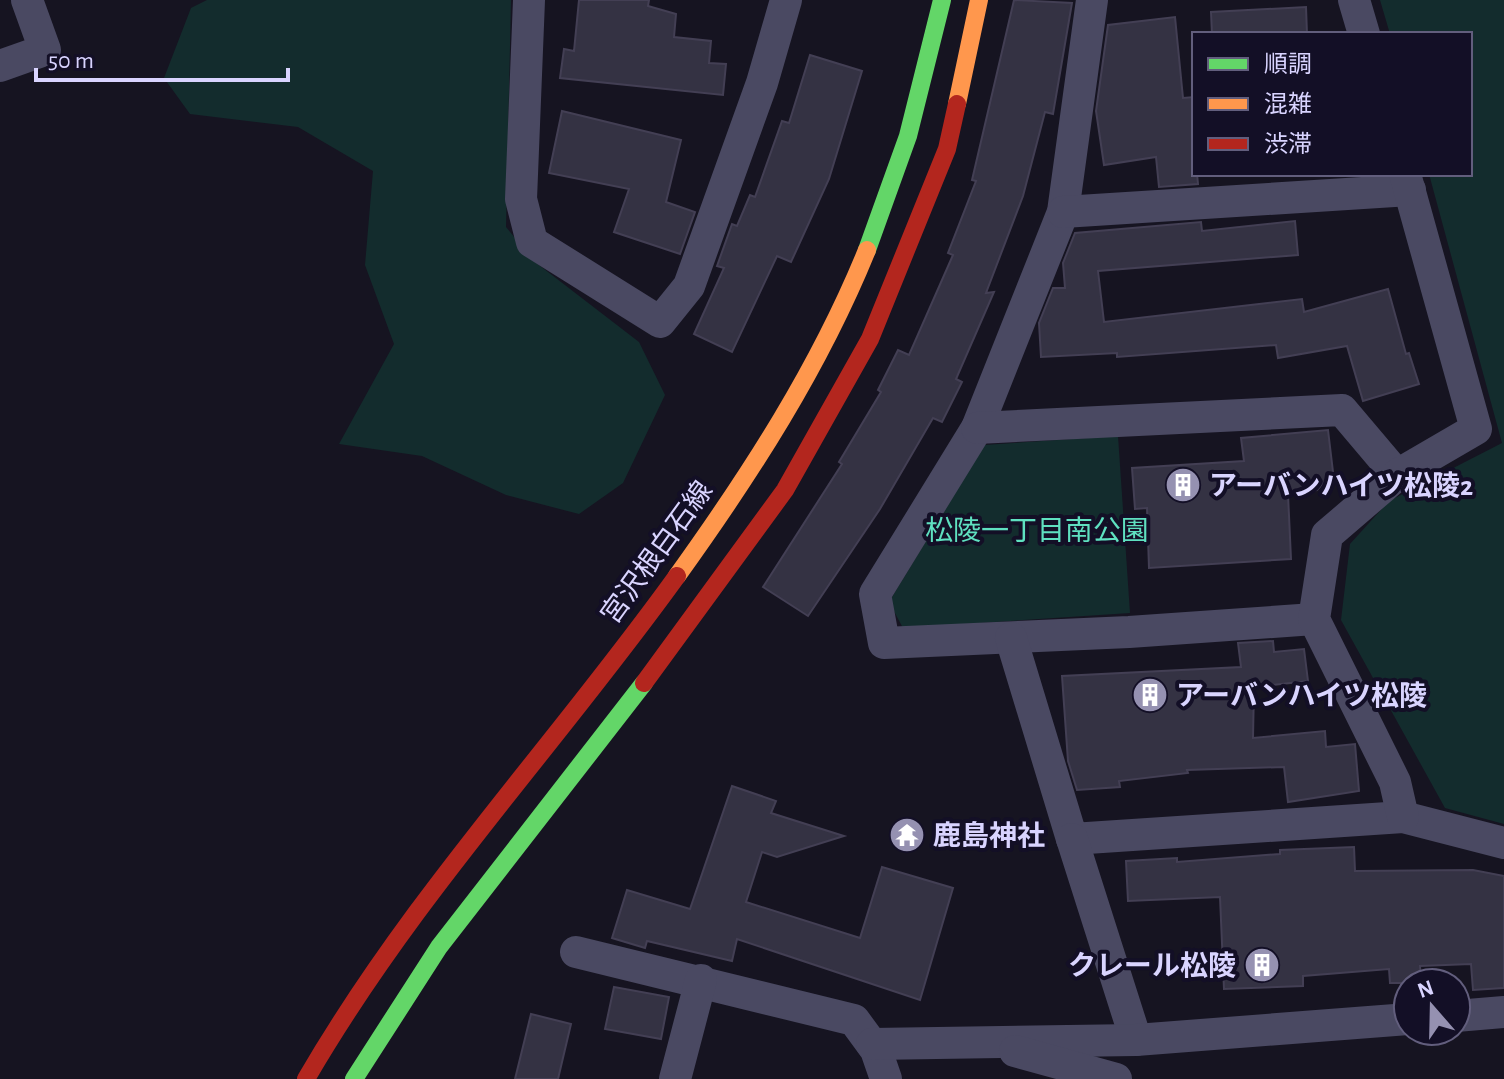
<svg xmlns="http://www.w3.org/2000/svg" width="1504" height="1079" viewBox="0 0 1504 1079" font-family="'Alegreya Sans','Noto Sans JP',sans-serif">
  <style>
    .green { fill: #132c2d }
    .building { fill: #343243; stroke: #433f54; stroke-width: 2 }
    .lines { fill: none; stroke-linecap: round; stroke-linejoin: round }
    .street { stroke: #4a4962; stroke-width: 32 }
    .fast { stroke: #63d668; stroke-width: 18 }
    .slow { stroke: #ff974d; stroke-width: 18 }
    .jam { stroke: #b3261e; stroke-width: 18 }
    .labels { text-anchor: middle; stroke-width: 8; stroke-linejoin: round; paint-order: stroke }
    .poi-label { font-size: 28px; font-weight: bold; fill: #d9d4ff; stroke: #130f26; text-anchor: start }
    .park-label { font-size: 28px; fill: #5fe0c0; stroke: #130f26 }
    .street-label { font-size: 28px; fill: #d9d4ff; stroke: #130f26 }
  </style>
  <rect width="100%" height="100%" fill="#161421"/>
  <!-- green -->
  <g class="green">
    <path d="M 207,0 L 511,0 L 506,227 L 535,262 L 639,342 L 665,395 L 623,483 L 579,514 L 506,495 L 422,456 L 339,444 L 394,344 L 365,265 L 373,171 L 298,127 L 190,114 L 164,78 L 191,8 Z"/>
    <path d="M 1380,0 L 1504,0 L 1504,824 L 1445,808 L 1341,620 L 1350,544 L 1389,501 L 1502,443 L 1429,174 L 1470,174 L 1470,34 L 1390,34 Z"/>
    <path d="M 1118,436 L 1130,613 L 903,628 L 889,602 L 984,445 Z"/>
  </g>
  <!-- building -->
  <g class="building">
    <path d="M 579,0 L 649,0 L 648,6 L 676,14 L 674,37 L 711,41 L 709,63 L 726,64 L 723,95 L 560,78 L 564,49 L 574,51 Z"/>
    <path d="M 1014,0 L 1072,3 L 1053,114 L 1045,112 L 1023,196 L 986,293 L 994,292 L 956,379 L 962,382 L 942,422 L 933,418 L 880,509 L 808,616 L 763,587 L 842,464 L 839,462 L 881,392 L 878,390 L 898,350 L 909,355 L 953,255 L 948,253 L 976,181 L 972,180 Z"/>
    <path d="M 1306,7 L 1307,34 L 1212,34 L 1211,12 Z"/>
    <path d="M 1175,17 L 1183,98 L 1194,97 L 1194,174 L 1197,174 L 1198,184 L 1159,187 L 1156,157 L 1104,165 L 1096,111 L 1108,25 Z"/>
    <path d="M 810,55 L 862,71 L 829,179 L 791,262 L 777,256 L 732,352 L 694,334 L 724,268 L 717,266 L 732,224 L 737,226 L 750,195 L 755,197 L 782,121 L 789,123 Z"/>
    <path d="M 562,111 L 681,140 L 666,202 L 695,212 L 680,254 L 614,232 L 629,189 L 549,173 Z"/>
    <path d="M 1295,221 L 1298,255 L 1098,271 L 1104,322 L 1302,299 L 1304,312 L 1388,289 L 1406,354 L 1409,353 L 1419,384 L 1363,401 L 1347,346 L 1278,358 L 1276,345 L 1117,357 L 1117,353 L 1041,357 L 1039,323 L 1053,288 L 1065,288 L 1063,263 L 1075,233 L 1201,222 L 1202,231 Z"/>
    <path d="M 1328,430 L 1333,472 L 1317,490 L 1288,494 L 1291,559 L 1149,568 L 1147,508 L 1135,509 L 1132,468 L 1244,461 L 1241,438 Z"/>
    <path d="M 1273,641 L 1274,652 L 1304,649 L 1308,681 L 1254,687 L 1253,738 L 1325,731 L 1326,747 L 1355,744 L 1359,791 L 1288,802 L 1284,767 L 1187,770 L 1188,773 L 1119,781 L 1120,787 L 1077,790 L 1068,761 L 1062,676 L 1241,667 L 1238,643 Z"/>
    <path d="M 732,786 L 776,801 L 771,813 L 844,836 L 777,857 L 762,852 L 746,902 L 860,938 L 882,867 L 953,888 L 920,1000 L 737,939 L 732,961 L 647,941 L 645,948 L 612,938 L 627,890 L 690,909 Z"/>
    <path d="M 1354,847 L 1355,871 L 1473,870 L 1504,876 L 1504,988 L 1473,990 L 1471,964 L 1420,966 L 1421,983 L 1390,983 L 1389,969 L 1303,976 L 1303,986 L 1224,989 L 1220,897 L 1128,901 L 1126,861 L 1177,858 L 1177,862 L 1280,854 L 1280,850 Z"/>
    <path d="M 614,987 L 669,997 L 661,1039 L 605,1029 Z"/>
    <path d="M 531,1014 L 571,1024 L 558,1079 L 515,1079 Z"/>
  </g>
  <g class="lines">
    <!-- street -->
    <g class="street">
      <path d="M 529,0 L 521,199 L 532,242 L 660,322 L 689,286 L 762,83 L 786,0"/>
      <path d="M 1092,0 L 1063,212 L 977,428 L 875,594 L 884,643 L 1129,632 L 1314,619"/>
      <path d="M 1354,0 L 1364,34"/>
      <path d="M 0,66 L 45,50 L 27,0"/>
      <path d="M 1063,212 L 1410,190"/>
      <path d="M 977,428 L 1342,410 L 1397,475"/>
      <path d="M 1011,638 L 1072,839 L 1403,817 L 1504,843"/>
      <path d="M 1403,817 L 1395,782 L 1314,619 L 1327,535 L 1397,475 L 1476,429 L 1405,174"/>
      <path d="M 1072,839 L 1136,1040"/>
      <path d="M 576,952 L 854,1020 L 876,1050 L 886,1079"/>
      <path d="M 1456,1016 L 1504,1012"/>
      <path d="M 872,1044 L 1136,1040 L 1408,1019"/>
      <path d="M 1015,1051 L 1116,1079"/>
      <path d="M 675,1079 L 701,980"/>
    </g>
    <!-- fast -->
    <g class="fast">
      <path d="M 867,250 L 908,136 L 942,0"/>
      <path d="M 354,1079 L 439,947 L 644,683"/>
    </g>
    <!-- slow -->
    <g class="slow">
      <path d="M 957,104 L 979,0"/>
      <path d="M 677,576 C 751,473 819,368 867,250"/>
    </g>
    <!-- jam -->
    <g class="jam">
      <path d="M 644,683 L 785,490 L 870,339 L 947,149 L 957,104"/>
      <path d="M 306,1079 C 413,895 554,747 677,576"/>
    </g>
  </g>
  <!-- icons -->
  <defs>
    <symbol id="building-disc" viewBox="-11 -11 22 22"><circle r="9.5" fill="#9591b1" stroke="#130f26"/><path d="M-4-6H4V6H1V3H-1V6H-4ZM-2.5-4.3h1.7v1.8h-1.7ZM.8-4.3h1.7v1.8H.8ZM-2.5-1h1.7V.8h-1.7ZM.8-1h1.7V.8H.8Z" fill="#fff"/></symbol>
    <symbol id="temple-disc" viewBox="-11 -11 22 22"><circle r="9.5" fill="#9591b1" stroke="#130f26"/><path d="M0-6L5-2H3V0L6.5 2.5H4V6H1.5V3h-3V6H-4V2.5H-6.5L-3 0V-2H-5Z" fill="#fff"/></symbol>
  </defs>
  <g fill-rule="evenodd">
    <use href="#building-disc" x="1163" y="465" width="40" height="40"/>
    <use href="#building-disc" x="1130" y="675" width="40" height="40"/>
    <use href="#temple-disc" x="887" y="815" width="40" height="40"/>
    <use href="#building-disc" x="1242" y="945" width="40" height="40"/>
  </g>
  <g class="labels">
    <!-- poi labels -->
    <g class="poi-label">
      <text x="1209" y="495">アーバンハイツ松陵2</text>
      <text x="1176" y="705">アーバンハイツ松陵</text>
      <text x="933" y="845">鹿島神社</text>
      <text x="1236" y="975" text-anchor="end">クレール松陵</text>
    </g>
    <!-- park labels -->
    <g class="park-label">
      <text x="1037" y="540">松陵一丁目南公園</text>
    </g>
    <!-- street labels -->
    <g class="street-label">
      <text transform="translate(656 552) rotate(-54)" y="10">宮沢根白石線</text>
    </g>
  </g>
  <!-- legend -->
  <rect x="1192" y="32" width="280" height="144" fill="#130f26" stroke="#625e7d" stroke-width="2"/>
  <rect x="1208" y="58" width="40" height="12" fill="#63d668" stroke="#625e7d" stroke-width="2"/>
  <text x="1264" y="72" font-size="24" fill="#d9d4ff">順調</text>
  <rect x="1208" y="98" width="40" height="12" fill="#ff974d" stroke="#625e7d" stroke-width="2"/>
  <text x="1264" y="112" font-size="24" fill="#d9d4ff">混雑</text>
  <rect x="1208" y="138" width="40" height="12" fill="#b3261e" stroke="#625e7d" stroke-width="2"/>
  <text x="1264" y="152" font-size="24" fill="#d9d4ff">渋滞</text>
  <!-- north arrow -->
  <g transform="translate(1432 1007) rotate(340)"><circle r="38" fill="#130f26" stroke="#625e7d" stroke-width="2"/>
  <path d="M0-6L14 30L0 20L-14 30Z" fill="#9591b1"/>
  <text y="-12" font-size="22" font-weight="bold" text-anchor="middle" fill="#d9d4ff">N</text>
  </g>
  <!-- scale -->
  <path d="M36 68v12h252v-12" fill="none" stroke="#d9d4ff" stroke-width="4"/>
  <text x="48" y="68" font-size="24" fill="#d9d4ff" stroke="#130f26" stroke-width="6" paint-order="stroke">50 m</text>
</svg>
